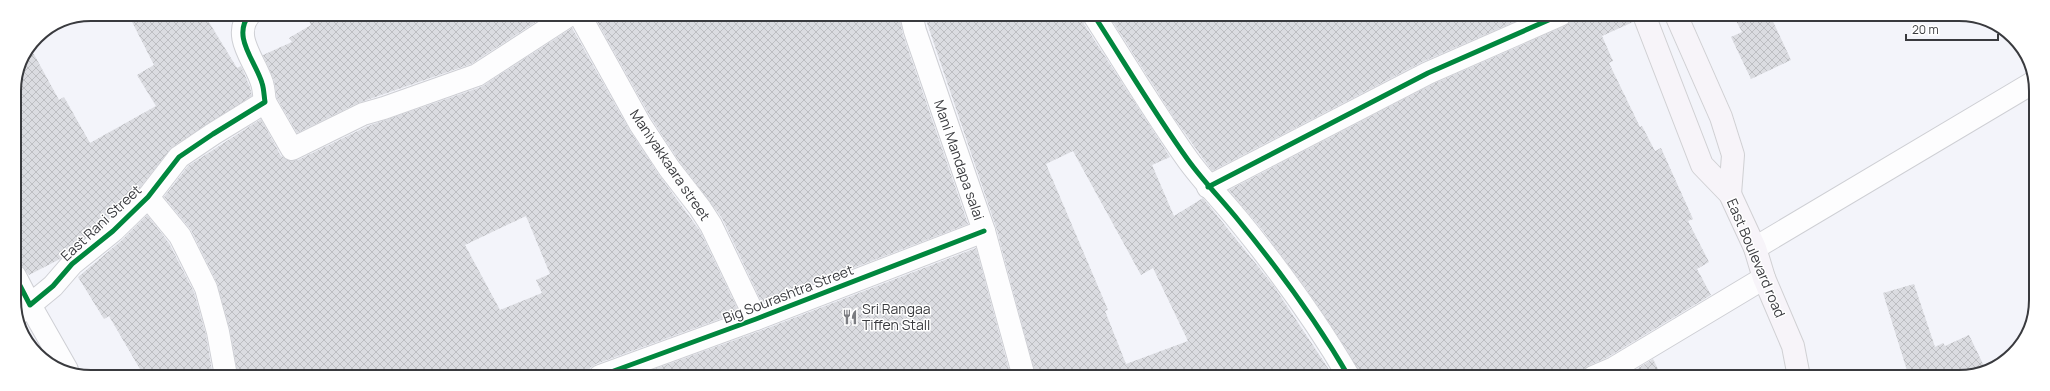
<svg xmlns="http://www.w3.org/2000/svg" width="2050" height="391" viewBox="0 0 2050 391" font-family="Manrope,sans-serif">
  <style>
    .building { fill: url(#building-cross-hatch); fill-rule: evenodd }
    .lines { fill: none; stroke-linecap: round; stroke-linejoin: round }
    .minor-casing { stroke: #cecfd4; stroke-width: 24 }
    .major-casing { stroke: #d0d0d3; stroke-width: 24 }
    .minor { stroke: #fdfdfe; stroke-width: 22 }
    .major { stroke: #f7f4f9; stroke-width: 22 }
    .cycleway-casing { stroke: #fff; stroke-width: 8 }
    .cycleway { stroke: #00873e; stroke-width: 5 }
    .labels { text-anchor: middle; stroke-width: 3; stroke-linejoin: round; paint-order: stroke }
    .street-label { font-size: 14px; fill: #393a3e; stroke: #fff }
    .poi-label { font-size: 14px; fill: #393a3e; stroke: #fff; text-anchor: start }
    .rim { fill: none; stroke: #393a3e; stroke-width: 2 }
  </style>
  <defs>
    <pattern id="building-cross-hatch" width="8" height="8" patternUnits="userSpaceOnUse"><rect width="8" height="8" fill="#dbdce1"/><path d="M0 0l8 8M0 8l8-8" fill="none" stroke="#bdbec2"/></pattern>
  </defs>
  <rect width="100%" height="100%" fill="#f3f4fa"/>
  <!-- building -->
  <g class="building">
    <path d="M 128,14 L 204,14 L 237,68 L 241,66 L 250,87 L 252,96 L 172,147 L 139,189 L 105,222 L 60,259 L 29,275 L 15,259 L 14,91 L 20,61 L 30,47 L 59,100 L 64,97 L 90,143 L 156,106 L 137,75 L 154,65 Z"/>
    <path d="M 305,14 L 548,14 L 471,64 L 358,103 L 297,133 L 277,98 L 274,80 L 263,55 L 292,42 L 289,38 L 311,25 Z"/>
    <path d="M 593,14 L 899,14 L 903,35 L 968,224 L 762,303 L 722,218 L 679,161 L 651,118 Z"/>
    <path d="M 924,14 L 1083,14 L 1084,24 L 1170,157 L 1152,165 L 1174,216 L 1203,198 L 1273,285 L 1334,377 L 1036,377 L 996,227 ZM 1073,151 L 1141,275 L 1153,268 L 1188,341 L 1126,364 L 1105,311 L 1108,310 L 1046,164 Z"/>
    <path d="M 1108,14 L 1141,14 L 1530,15 L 1422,62 L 1212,171 L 1174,118 Z"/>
    <path d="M 1572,15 L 1632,15 L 1633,22 L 1602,36 L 1613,61 L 1609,63 L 1640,127 L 1642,126 L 1655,151 L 1661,148 L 1693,219 L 1688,221 L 1709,262 L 1697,269 L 1711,295 L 1608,357 L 1588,366 L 1583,370 L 1581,377 L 1361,377 L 1347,350 L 1307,290 L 1264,232 L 1229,190 L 1433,84 L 1565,26 L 1570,22 Z"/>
    <path d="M 1733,15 L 1770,15 L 1791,60 L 1751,79 L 1731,37 L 1742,32 Z"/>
    <path d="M 572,28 L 630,131 L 659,175 L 700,231 L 739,312 L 596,364 L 590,368 L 588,376 L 238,376 L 230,330 L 217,283 L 191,230 L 164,197 L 188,166 L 261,119 L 281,156 L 291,161 L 298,160 L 368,126 L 481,87 ZM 526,216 L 550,274 L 536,280 L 542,293 L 500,310 L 465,245 Z"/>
    <path d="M 147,215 L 169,243 L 194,292 L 206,335 L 213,376 L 144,376 L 109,316 L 104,319 L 78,277 L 121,241 Z"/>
    <path d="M 976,248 L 1011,377 L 635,376 L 760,331 Z"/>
    <path d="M 1914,284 L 1935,347 L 1943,343 L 1945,346 L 1969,335 L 1985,368 L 1964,377 L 1909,377 L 1883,293 Z"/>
    <path d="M 1653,359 L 1662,377 L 1624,377 Z"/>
  </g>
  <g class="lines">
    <defs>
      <g id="minor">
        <path d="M 579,14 L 640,124 L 669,168 L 700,208 L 711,225 L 756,319"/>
        <path d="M 911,14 L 915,31 L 984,231 L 1024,377"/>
        <path d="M 1095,17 C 1126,65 1155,114 1188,160 C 1204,182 1222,200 1239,221 C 1279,270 1317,322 1349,377"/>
        <path d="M 265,102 L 292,149 L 363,114 L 384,108 L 477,75 L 571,14"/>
        <path d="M 1208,187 L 1428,73 L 1560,15"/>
        <path d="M 148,197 L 180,236 L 206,288 L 218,332 L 226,376"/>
        <path d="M 1755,248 L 2034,82"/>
        <path d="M 15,276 L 30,305 L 53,286 L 72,264 L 113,231 L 148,197 L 179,157 L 213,134 L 265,102 C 264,96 264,89 262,83 C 255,60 231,36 250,14"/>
        <path d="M 16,315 L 30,305 L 67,370"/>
        <path d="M 600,376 L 756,319 L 984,231"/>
        <path d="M 1593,377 L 1614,368 L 1764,278"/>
      </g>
      <g id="major">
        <path d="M 1644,15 L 1702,165 L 1730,194 L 1755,248 L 1764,278 L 1793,346 L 1799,377"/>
        <path d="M 1676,15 L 1721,117 L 1733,155 L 1730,194"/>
      </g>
    </defs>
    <!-- minor casing -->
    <use href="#minor" class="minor-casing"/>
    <!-- major casing -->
    <use href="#major" class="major-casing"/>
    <!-- minor -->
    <use href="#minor" class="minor"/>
    <!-- major -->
    <use href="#major" class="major"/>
    <defs>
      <g id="cycleway">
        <path d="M 1095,17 C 1126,65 1155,114 1188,160 C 1204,182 1222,200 1239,221 C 1279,270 1317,322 1349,377"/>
        <path d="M 1208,187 L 1428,73 L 1560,15"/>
        <path d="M 15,276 L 30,305 L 53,286 L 72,264 L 113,231 L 148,197 L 179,157 L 213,134 L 265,102 C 264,96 264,89 262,83 C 255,60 231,36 250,14"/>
        <path d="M 600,376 L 756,319 L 984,231"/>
      </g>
    </defs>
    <!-- cycleway casing -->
    <use href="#cycleway" class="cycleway-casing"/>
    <!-- cycleway -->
    <use href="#cycleway" class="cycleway"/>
  </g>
  <!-- icons -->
  <defs>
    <symbol id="restaurant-bare" viewBox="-9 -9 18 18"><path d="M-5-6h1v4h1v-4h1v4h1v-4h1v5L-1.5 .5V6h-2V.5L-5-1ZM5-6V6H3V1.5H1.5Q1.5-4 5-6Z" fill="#7a7b80" stroke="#fff" stroke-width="2.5" paint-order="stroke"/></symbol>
  </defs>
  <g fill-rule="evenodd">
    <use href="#restaurant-bare" x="839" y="306" width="22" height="22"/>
  </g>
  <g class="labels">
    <!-- street labels -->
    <g class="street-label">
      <text transform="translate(959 160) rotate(71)" y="5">Mani Mandapa salai</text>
      <text transform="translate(670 165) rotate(56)" y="5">Maniyakkaara street</text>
      <text transform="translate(101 223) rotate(-43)" y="5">East Rani Street</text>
      <text transform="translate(1756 258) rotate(67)" y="5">East Boulevard road</text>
      <text transform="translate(788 294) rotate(-21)" y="5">Big Sourashtra Street</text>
    </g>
    <!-- poi labels -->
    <g class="poi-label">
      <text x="862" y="314">Sri Rangaa<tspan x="862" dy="16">Tiffen Stall</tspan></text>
    </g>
  </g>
  <!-- crop -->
  <path d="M0 0H2050V391H0ZM91 21H1959A70 70 0 0 1 2029 91V300A70 70 0 0 1 1959 370H91A70 70 0 0 1 21 300V91A70 70 0 0 1 91 21Z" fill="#fff" fill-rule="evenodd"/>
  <path class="rim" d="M91 21H1959A70 70 0 0 1 2029 91V300A70 70 0 0 1 1959 370H91A70 70 0 0 1 21 300V91A70 70 0 0 1 91 21Z"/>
  <!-- scale -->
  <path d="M1906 34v6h92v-6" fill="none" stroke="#393a3e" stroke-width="2"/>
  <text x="1912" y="34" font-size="12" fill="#393a3e" stroke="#ffffff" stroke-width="3" paint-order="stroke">20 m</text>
</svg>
